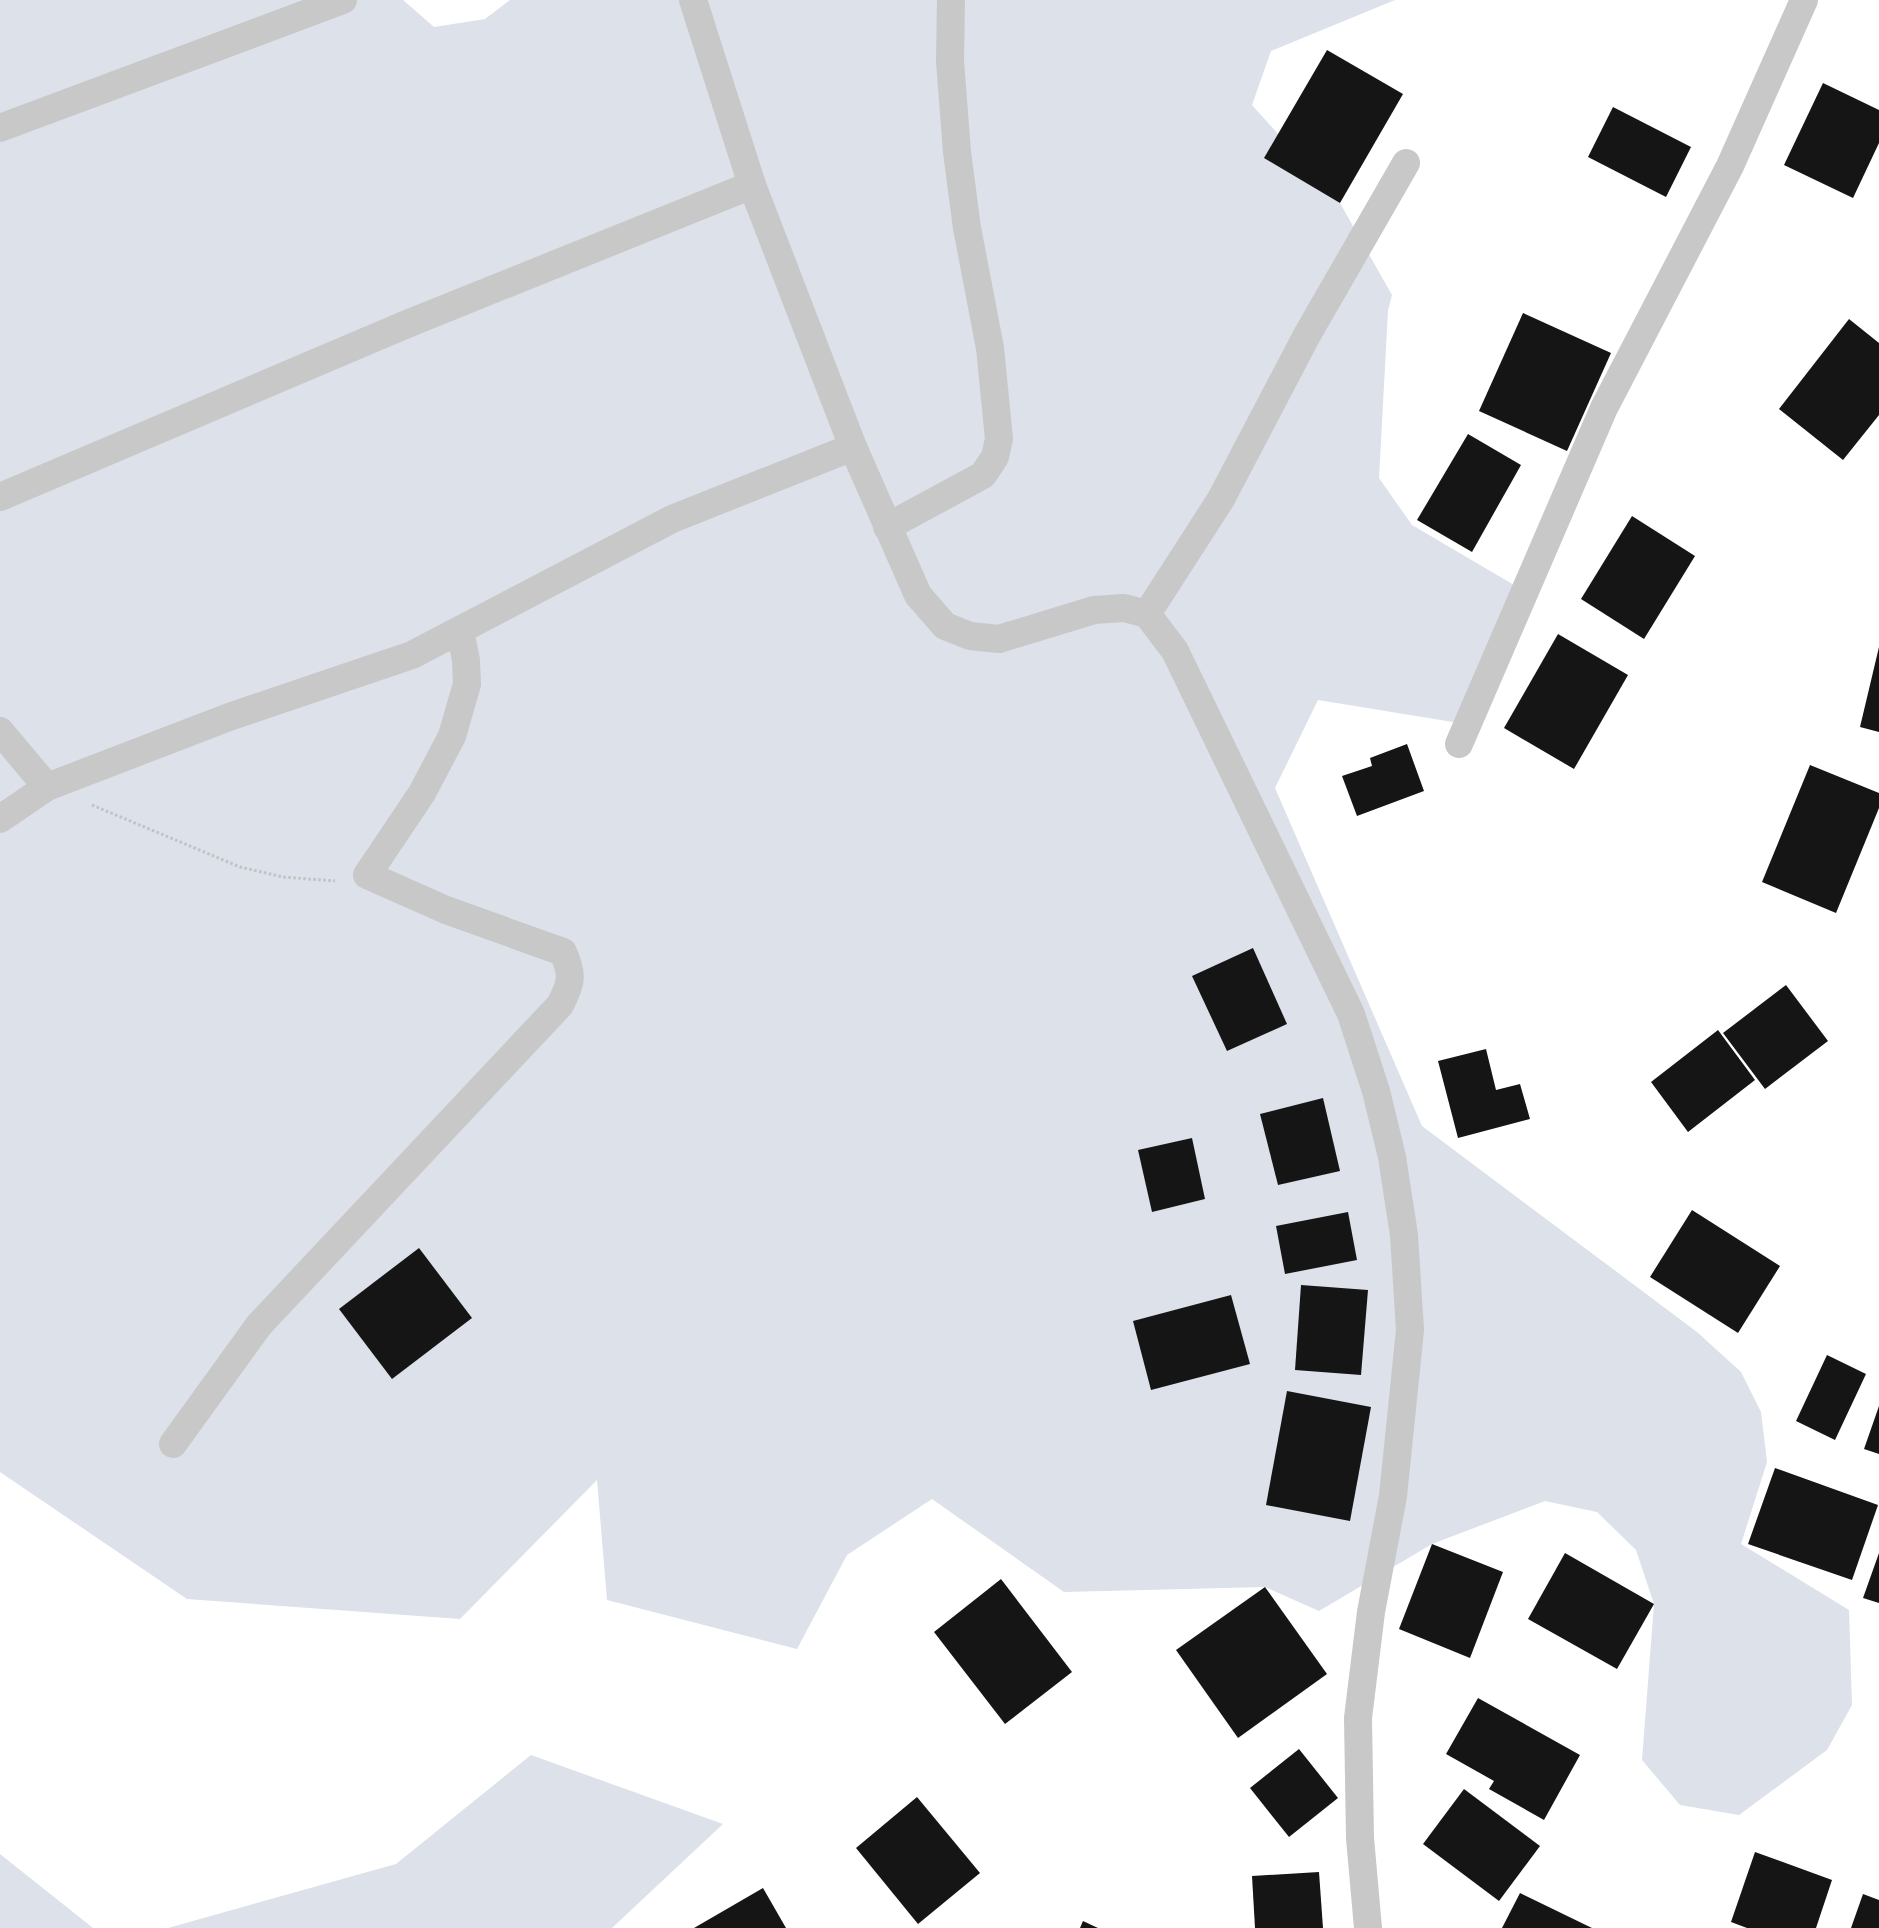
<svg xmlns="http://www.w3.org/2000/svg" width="1879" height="1928" viewBox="0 0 1879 1928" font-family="'Public Sans',sans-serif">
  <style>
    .green { fill: #dce1ea }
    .building { fill: #151515 }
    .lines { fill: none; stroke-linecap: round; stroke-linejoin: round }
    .path { stroke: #c2c2c2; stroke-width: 3; stroke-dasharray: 2.5 2.5; stroke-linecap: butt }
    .minor { stroke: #c8c8c8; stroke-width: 28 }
  </style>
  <rect width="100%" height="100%" fill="#fff"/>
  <!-- green -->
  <g class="green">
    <path d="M 0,0 L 403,0 L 434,27 L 485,19 L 510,0 L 1395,0 L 1271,51 L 1252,105 L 1340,203 L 1392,295 L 1388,311 L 1379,478 L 1412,525 L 1514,585 L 1459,723 L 1318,700 L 1275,788 L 1422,1126 L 1697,1332 L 1741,1372 L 1761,1412 L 1767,1462 L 1741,1544 L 1849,1610 L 1852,1705 L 1827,1750 L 1739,1815 L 1680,1805 L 1642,1760 L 1654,1604 L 1636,1550 L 1597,1512 L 1545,1501 L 1432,1544 L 1319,1611 L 1265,1587 L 1064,1592 L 932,1499 L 847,1555 L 797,1649 L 607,1600 L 597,1480 L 460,1619 L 187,1599 L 0,1472 Z"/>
    <path d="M 531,1755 L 723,1824 L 612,1928 L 168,1928 L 396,1864 Z"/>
    <path d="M 0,1854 L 93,1928 L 0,1928 Z"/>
  </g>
  <!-- building -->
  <g class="building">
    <path d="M 1327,50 L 1403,94 L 1340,203 L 1264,158 Z"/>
    <path d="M 1823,83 L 1879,110 L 1879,143 L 1853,198 L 1784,165 Z"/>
    <path d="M 1613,107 L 1691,147 L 1666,197 L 1588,157 Z"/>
    <path d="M 1523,313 L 1611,353 L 1567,451 L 1479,411 Z"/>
    <path d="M 1849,319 L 1879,343 L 1879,415 L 1843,460 L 1779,409 Z"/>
    <path d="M 1468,434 L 1521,465 L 1472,552 L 1417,520 Z"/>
    <path d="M 1632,516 L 1695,556 L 1644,639 L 1581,599 Z"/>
    <path d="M 1558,634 L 1628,675 L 1574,769 L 1504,728 Z"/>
    <path d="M 1879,647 L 1879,732 L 1860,727 Z"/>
    <path d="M 1407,744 L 1424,791 L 1357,816 L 1342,776 L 1372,766 L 1370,758 Z"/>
    <path d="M 1810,765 L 1879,793 L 1879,808 L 1836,913 L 1762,882 Z"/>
    <path d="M 1253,948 L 1287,1024 L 1227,1051 L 1192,976 Z"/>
    <path d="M 1786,985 L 1828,1041 L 1765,1089 L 1723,1033 Z"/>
    <path d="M 1718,1030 L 1755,1080 L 1688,1132 L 1651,1082 Z"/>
    <path d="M 1486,1049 L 1496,1090 L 1520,1084 L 1530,1119 L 1458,1138 L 1438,1061 Z"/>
    <path d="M 1323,1098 L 1340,1171 L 1278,1185 L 1260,1114 Z"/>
    <path d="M 1192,1138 L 1205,1199 L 1152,1212 L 1138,1150 Z"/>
    <path d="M 1692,1210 L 1780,1266 L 1738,1333 L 1650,1277 Z"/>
    <path d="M 1348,1212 L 1357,1260 L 1285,1274 L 1276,1226 Z"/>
    <path d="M 419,1248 L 472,1318 L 392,1379 L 339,1309 Z"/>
    <path d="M 1301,1285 L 1368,1290 L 1361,1375 L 1295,1370 Z"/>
    <path d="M 1231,1295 L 1250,1364 L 1151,1390 L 1133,1321 Z"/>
    <path d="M 1827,1355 L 1866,1374 L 1835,1440 L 1796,1421 Z"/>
    <path d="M 1287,1391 L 1371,1407 L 1350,1521 L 1266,1505 Z"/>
    <path d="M 1879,1406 L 1879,1454 L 1864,1449 Z"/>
    <path d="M 1775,1468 L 1878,1505 L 1852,1580 L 1748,1544 Z"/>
    <path d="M 1432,1544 L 1503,1572 L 1470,1658 L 1399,1629 Z"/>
    <path d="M 1565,1553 L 1654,1604 L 1617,1669 L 1528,1619 Z"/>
    <path d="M 1879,1553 L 1879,1603 L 1863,1598 Z"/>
    <path d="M 1001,1579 L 1072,1672 L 1005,1724 L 934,1632 Z"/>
    <path d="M 1265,1587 L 1327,1674 L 1238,1738 L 1176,1650 Z"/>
    <path d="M 1478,1698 L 1580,1755 L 1544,1820 L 1489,1789 L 1494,1781 L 1446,1754 Z"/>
    <path d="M 1299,1749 L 1338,1798 L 1289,1837 L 1250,1788 Z"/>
    <path d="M 1464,1789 L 1540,1846 L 1499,1901 L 1423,1844 Z"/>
    <path d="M 917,1797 L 980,1873 L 918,1924 L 856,1848 Z"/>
    <path d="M 1755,1852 L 1832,1880 L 1816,1928 L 1747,1928 L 1731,1922 Z"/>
    <path d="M 1319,1872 L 1323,1928 L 1255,1928 L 1252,1876 Z"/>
    <path d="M 763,1888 L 786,1928 L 694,1928 Z"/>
    <path d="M 1520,1893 L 1592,1928 L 1502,1928 Z"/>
    <path d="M 1863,1894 L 1879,1900 L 1879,1928 L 1851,1928 Z"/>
    <path d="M 1083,1921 L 1098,1928 L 1080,1928 Z"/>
  </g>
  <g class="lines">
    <!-- path -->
    <path class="path" d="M 92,805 L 240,867 L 283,877 L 335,881"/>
    <!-- minor -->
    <g class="minor">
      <path d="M 693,0 L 752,185 L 853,447 L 918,595 L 945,626 L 970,636 L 999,639 L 1094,610 L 1124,608 L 1147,614 L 1175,651 L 1351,1014 L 1376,1091 L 1392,1157 L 1404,1235 L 1410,1330 L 1393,1496 L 1371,1612 L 1358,1718 L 1360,1838 L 1368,1928"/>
      <path d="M 0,128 L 343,0"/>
      <path d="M 0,497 L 407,324 L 752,185"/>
      <path d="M 887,527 L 983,475 L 995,457 L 999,439 L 990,348 L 967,228 L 957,152 L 950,61 L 951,0"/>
      <path d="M 1147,614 L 1221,499 L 1307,335 L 1406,163"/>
      <path d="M 0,731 L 47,787"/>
      <path d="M 1459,744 L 1604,408 L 1730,166 L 1804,0"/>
      <path d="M 0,819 L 47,787 L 229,717 L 412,655 L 672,519 L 853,447"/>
      <path d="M 173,1444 L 259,1325 L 560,1005 C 572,982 573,975 563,952 L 446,910 L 367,875 L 422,793 L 452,736 L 467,684 L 466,660 L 460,631"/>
    </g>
  </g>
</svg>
